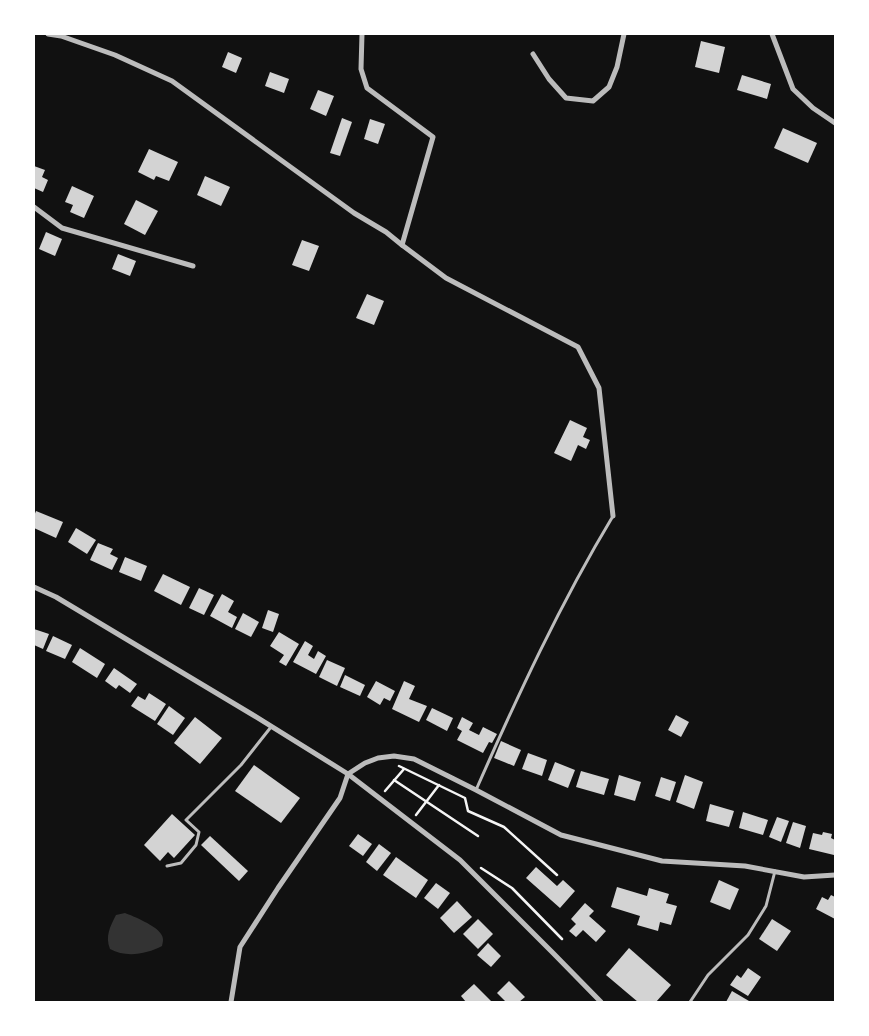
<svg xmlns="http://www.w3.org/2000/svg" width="869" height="1036" viewBox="0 0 869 1036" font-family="'Nunito Sans',sans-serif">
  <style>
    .water { fill: #333 }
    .building { fill: #d3d3d3 }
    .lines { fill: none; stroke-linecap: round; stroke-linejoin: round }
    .path { stroke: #f5f5f5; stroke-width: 2.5 }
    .service { stroke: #bcbcbc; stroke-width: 3 }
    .minor { stroke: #bcbcbc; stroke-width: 5 }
  </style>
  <rect width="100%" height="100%" fill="#111"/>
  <!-- water -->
  <path class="water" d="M 125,913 C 133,916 157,926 161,934 C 164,938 163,942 162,946 C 147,954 126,958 110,949 C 105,936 110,927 116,915 Z"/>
  <!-- building -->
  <g class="building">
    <path d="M 701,41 L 725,47 L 719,73 L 695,67 Z"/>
    <path d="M 228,52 L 242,58 L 236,73 L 222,67 Z"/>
    <path d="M 270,72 L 289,79 L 284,93 L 265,86 Z"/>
    <path d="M 742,75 L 771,84 L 767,99 L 737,90 Z"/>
    <path d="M 318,90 L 334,96 L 326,116 L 310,109 Z"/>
    <path d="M 342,118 L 352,122 L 340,156 L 330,153 Z"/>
    <path d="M 370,119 L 385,124 L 378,144 L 364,139 Z"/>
    <path d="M 783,128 L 817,143 L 808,163 L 774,148 Z"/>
    <path d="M 149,149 L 178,162 L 169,181 L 156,176 L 154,180 L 138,172 Z"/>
    <path d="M 34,166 L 45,170 L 42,177 L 48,180 L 43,192 L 34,188 Z"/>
    <path d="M 205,176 L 230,187 L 221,206 L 197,195 Z"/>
    <path d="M 72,186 L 94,196 L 84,218 L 70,212 L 73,205 L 65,202 Z"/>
    <path d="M 136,200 L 158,211 L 145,235 L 124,224 Z"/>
    <path d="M 46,232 L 62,239 L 55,256 L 39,249 Z"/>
    <path d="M 302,240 L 319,246 L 309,271 L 292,265 Z"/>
    <path d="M 118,254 L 136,261 L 130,276 L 112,269 Z"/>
    <path d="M 367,294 L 384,301 L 374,325 L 356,318 Z"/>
    <path d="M 570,420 L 587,428 L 583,437 L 590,440 L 586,449 L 578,445 L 571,461 L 554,453 Z"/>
    <path d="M 36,511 L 63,522 L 56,538 L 34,528 L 34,516 Z"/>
    <path d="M 76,528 L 96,540 L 87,554 L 68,542 Z"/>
    <path d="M 98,543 L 113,549 L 110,554 L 118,558 L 112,570 L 90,560 Z"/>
    <path d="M 125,557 L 147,566 L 141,581 L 119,572 Z"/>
    <path d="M 163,574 L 190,587 L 181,605 L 154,591 Z"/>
    <path d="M 199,588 L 214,595 L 204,615 L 189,608 Z"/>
    <path d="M 222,594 L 234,601 L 228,612 L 237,617 L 232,628 L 210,616 Z"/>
    <path d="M 268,610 L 279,614 L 273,632 L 262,628 Z"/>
    <path d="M 243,613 L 259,622 L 251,637 L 235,629 Z"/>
    <path d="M 34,629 L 49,634 L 43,649 L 34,645 Z"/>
    <path d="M 279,632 L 299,644 L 286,666 L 279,662 L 284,655 L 270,646 Z"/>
    <path d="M 53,636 L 72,645 L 65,659 L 46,651 Z"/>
    <path d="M 305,641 L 313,646 L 308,655 L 314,659 L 318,651 L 326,656 L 316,674 L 293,662 Z"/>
    <path d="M 80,648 L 105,664 L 97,678 L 72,662 Z"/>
    <path d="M 327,660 L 345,668 L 337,686 L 319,677 Z"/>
    <path d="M 114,668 L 137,684 L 130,693 L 119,685 L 116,689 L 105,681 Z"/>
    <path d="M 345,675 L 365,685 L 360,696 L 340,687 Z"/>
    <path d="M 376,681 L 395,691 L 390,701 L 384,698 L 380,705 L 367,697 Z"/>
    <path d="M 404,681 L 415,686 L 409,699 L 427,706 L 419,722 L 392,709 Z"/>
    <path d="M 149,693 L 166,704 L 155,721 L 131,706 L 138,696 L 145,700 Z"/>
    <path d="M 169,706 L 185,718 L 173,735 L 157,724 Z"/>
    <path d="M 432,708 L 453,718 L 447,731 L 426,720 Z"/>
    <path d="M 676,715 L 689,722 L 681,737 L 668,730 Z"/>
    <path d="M 195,717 L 222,738 L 200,764 L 174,743 Z"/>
    <path d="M 462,717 L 473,723 L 469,730 L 479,735 L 483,727 L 497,734 L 492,743 L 489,742 L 483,753 L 457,740 L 462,731 L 457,728 Z"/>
    <path d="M 501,741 L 521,750 L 514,766 L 494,758 Z"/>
    <path d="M 528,753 L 547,760 L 542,776 L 522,769 Z"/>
    <path d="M 555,762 L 575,770 L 568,788 L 548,780 Z"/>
    <path d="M 254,765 L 300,798 L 281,823 L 235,791 Z"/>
    <path d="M 581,771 L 609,779 L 604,795 L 576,787 Z"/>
    <path d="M 619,775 L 641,782 L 635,801 L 614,795 Z"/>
    <path d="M 685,775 L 703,782 L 694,809 L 676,802 Z"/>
    <path d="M 661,777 L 676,782 L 670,801 L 655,796 Z"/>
    <path d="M 710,804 L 734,811 L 729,827 L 706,821 Z"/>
    <path d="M 743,812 L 768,820 L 763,835 L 739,828 Z"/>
    <path d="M 172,814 L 195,835 L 174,858 L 168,852 L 160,861 L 144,845 Z"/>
    <path d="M 777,817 L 789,821 L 781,842 L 769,837 Z"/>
    <path d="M 793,822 L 806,826 L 800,848 L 786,843 Z"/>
    <path d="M 823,832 L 832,834 L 831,838 L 835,840 L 834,855 L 809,849 L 813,833 L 822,835 Z"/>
    <path d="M 358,834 L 372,844 L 363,856 L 349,846 Z"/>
    <path d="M 210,836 L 248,871 L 239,881 L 201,845 Z"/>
    <path d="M 379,844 L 391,853 L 377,871 L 366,862 Z"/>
    <path d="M 396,857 L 428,880 L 416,898 L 383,875 Z"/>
    <path d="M 536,867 L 557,886 L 563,880 L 575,891 L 560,908 L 526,878 Z"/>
    <path d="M 719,880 L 739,889 L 730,910 L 710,902 Z"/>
    <path d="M 436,883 L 450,893 L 438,909 L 424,898 Z"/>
    <path d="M 617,887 L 647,896 L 649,888 L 669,894 L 666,903 L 677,906 L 671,925 L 660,922 L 658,931 L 637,925 L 640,916 L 611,907 Z"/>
    <path d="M 831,895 L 835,897 L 835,919 L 816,909 L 822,897 L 828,900 Z"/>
    <path d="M 457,901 L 472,917 L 454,933 L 440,918 Z"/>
    <path d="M 585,903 L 594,911 L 589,916 L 606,931 L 596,942 L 583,930 L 576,937 L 569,931 L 576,924 L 571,919 Z"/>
    <path d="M 478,919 L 493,934 L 478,949 L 463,934 Z"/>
    <path d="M 772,919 L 791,931 L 777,951 L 759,939 Z"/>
    <path d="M 488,943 L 501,956 L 491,967 L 477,955 Z"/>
    <path d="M 629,948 L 671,985 L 656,1002 L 638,1002 L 606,975 Z"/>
    <path d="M 748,968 L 761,977 L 748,996 L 730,985 L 737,975 L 741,978 Z"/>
    <path d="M 509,981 L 525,997 L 519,1002 L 506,1002 L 497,993 Z"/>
    <path d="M 474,984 L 491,1001 L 490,1002 L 466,1002 L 461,996 Z"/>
    <path d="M 732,991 L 749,1001 L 748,1002 L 726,1002 Z"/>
  </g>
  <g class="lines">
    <!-- path -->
    <g class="path">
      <path d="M 399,766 L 465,798 L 468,811 L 504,827 L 557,875"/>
      <path d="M 394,780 L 478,836"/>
      <path d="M 385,791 L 404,769"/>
      <path d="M 416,815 L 439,785"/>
      <path d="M 481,868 L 512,888 L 562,939"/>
    </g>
    <!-- service -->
    <g class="service">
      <path d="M 476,790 C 517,697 560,604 613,516"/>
      <path d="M 167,866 L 181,863 L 196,845 L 199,832 L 186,820 L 241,765 L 271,727"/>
      <path d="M 690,1002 L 708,975 L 748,935 L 766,906 L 775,871"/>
    </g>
    <!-- minor -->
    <g class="minor">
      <path d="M 48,34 L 61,36 L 115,55 L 172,81 L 354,213 L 386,232 L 402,245"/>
      <path d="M 362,34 L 361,69 L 367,88 L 433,137 L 402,245 L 446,278 L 578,347 L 599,388 L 613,516"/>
      <path d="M 772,34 L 793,89 L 813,108 L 835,123"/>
      <path d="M 533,54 L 549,79 L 566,98 L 593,101 L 609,87 L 617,67 L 624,34"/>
      <path d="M 34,207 L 62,228 L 193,266"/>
      <path d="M 34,587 L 56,597 L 253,715 L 348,774 L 460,860 L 553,953 L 601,1002"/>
      <path d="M 348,774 L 365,763 L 378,758 L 394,756 L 414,759 L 476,790 L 561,835 L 662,861 L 745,866 L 804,877 L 835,875"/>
      <path d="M 231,1002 L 240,947 L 278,888 L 340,798 L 348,774"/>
    </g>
  </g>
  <!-- border -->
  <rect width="869" height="1036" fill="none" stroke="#ffffff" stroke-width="70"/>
</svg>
